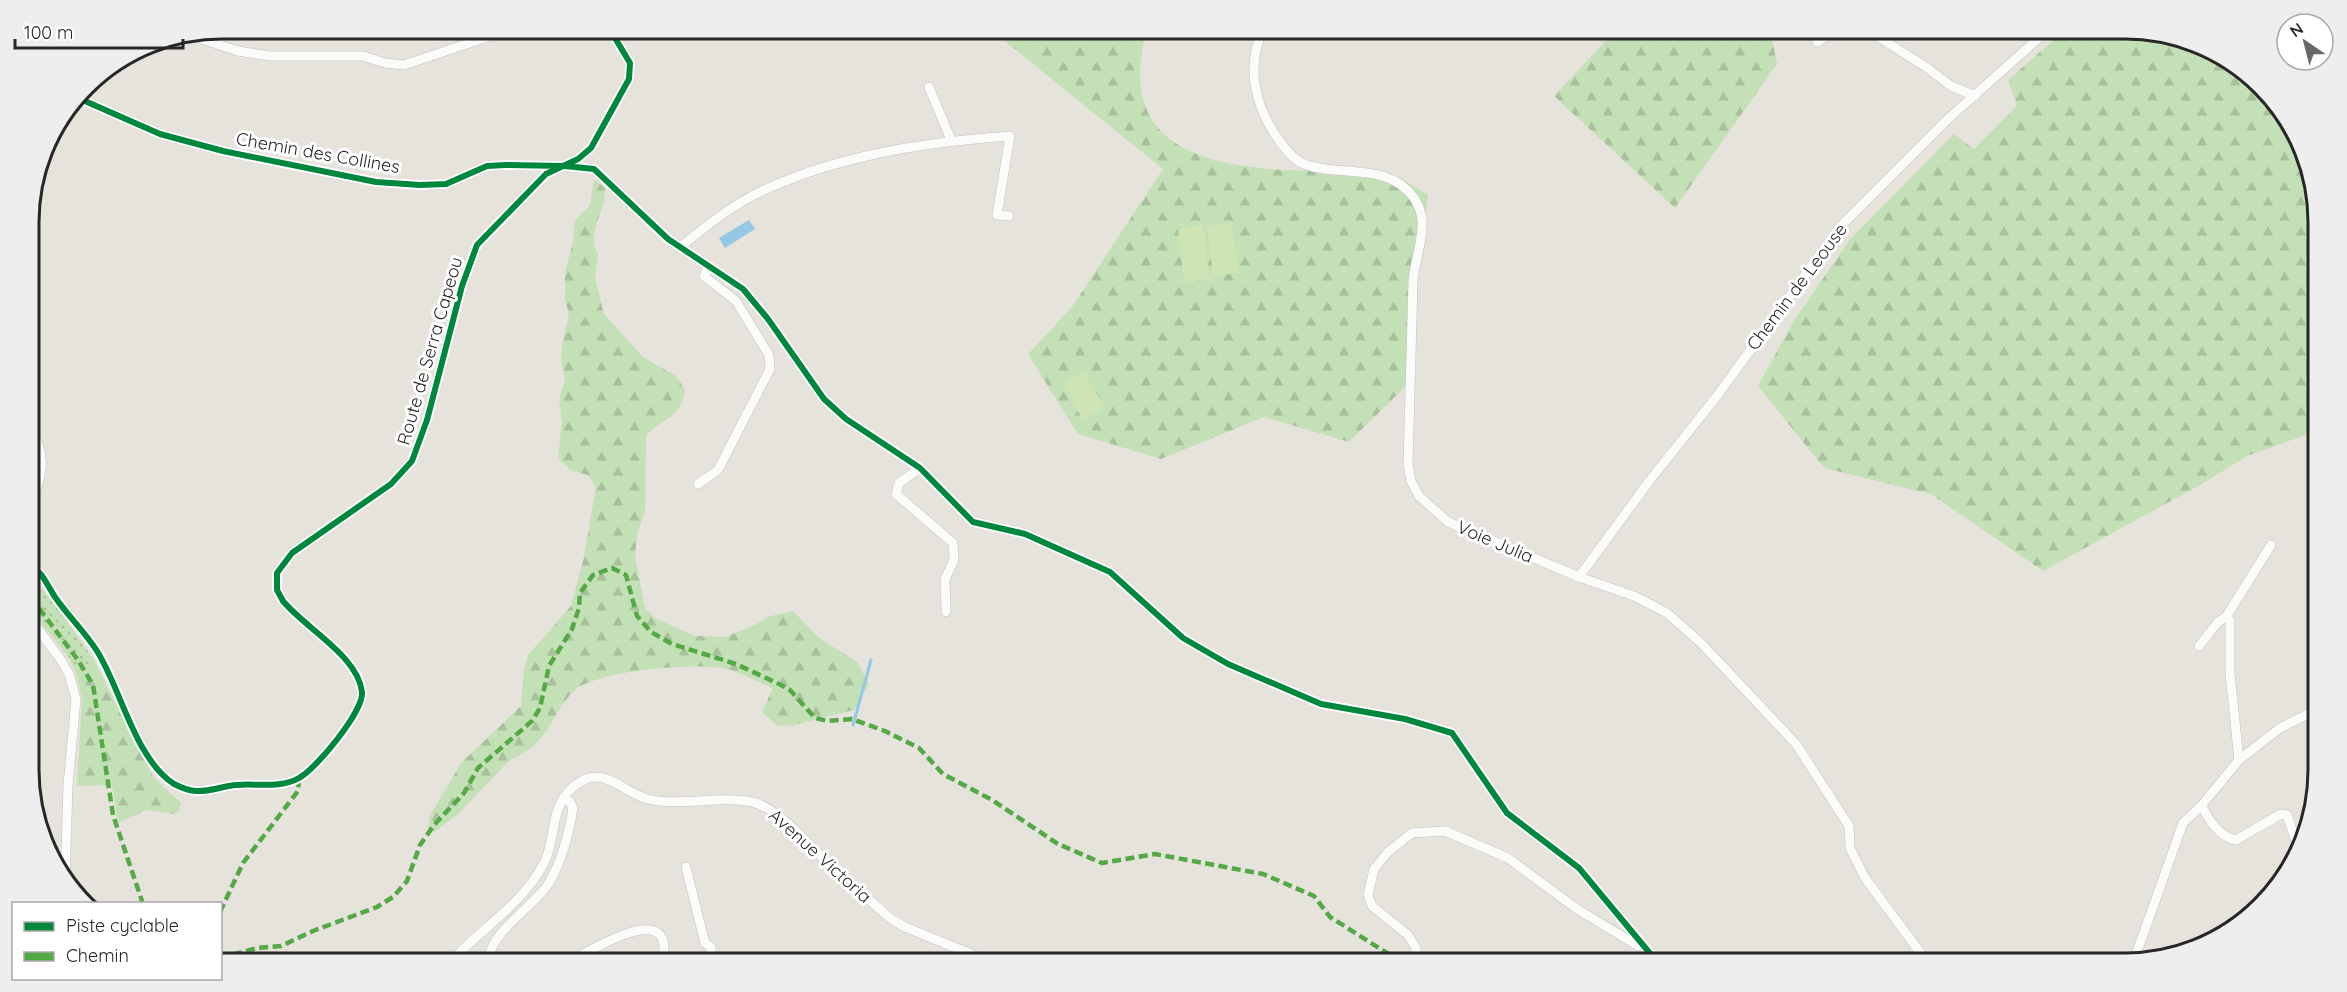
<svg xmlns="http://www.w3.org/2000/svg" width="2347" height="992" viewBox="0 0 2347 992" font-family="Quicksand,sans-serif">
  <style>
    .grass { fill: url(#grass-dots) }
    .forest { fill: url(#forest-firs) }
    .pitch { fill: #cee4b4 }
    .water { fill: #93c9e4 }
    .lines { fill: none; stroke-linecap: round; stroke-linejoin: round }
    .stream { stroke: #93c9e4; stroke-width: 3 }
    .street-casing { stroke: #c3c1c1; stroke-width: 10 }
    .street { stroke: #fbfbfa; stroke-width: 9 }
    .quiet { stroke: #53aa44; stroke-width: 4.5; stroke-dasharray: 9 4.5; stroke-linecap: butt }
    .cycleway-casing { stroke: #fff; stroke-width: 10 }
    .cycleway { stroke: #00873e; stroke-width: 6 }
    .labels { text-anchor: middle; stroke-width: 6; stroke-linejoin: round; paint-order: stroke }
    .street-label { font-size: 18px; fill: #272727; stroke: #fff }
    .rim { fill: none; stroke: #272727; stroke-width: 3 }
  </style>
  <defs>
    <pattern id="grass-dots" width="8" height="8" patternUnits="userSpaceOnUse" patternTransform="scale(1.5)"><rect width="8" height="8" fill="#c4e0b6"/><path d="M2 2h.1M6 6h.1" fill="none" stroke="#a8c09c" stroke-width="1.8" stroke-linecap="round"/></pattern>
    <pattern id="forest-firs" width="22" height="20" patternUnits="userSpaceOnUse" patternTransform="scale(1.5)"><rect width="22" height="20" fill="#c4e0b6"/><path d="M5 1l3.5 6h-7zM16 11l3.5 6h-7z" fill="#a8c09c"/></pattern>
  </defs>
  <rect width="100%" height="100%" fill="#e6e2dc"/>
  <!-- grass -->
  <path class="grass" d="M 30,577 C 37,578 90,652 96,664 L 76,674 L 68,656 L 31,611 Z"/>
  <!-- forest -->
  <g class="forest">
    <path d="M 990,29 L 1147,29 C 1110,161 1228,170 1325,171 C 1342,172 1373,168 1388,173 C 1402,177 1416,188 1428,195 L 1405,387 L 1349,442 L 1264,417 L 1161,459 L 1078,434 L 1028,354 L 1072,307 L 1163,169 Z"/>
    <path d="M 1617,29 L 1770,29 L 1777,64 L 1675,208 L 1554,96 Z"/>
    <path d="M 2066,29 L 2125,29 L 2199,43 L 2278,104 L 2317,197 L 2318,426 L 2314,432 L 2247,456 L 2200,485 L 2043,571 L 1931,494 L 1824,468 L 1758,386 L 1793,322 L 1851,238 L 1954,134 L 1974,149 L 2017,106 L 2008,80 Z"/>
    <path d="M 594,179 L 605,188 C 607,210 585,234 598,254 L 595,278 L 604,314 L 643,357 L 676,376 L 685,390 C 681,420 662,417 646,436 L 645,511 L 637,535 L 635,556 L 645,608 L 655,618 L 695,636 L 725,637 L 757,624 L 767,617 L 793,611 L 819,638 L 857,662 L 869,684 L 854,710 L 794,725 L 778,726 L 762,712 L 773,688 C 758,682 742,673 726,669 C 697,662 596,670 574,691 C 548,717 552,742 510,760 L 458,814 L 433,833 L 428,828 L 430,816 L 461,763 L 521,706 L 524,670 L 528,655 L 571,606 L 584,557 L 596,487 L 588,475 L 571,471 L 558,458 L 562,422 L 559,400 L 565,380 L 561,360 L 562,345 L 569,314 L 565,300 L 565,272 L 573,242 L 575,221 L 590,205 Z"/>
    <path d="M 96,664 L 154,778 L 181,803 L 179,811 L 175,814 L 146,810 L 118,823 L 112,785 L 77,786 L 82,698 L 76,674 Z"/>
  </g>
  <!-- pitch -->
  <g class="pitch">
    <path d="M 1232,223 L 1239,273 L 1213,276 L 1207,226 Z"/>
    <path d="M 1203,225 L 1209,279 L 1184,282 L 1178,228 Z"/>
    <path d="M 1084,372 L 1105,407 L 1083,420 L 1063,384 Z"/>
  </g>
  <!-- water -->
  <path class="water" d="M 749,220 L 755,229 L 725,248 L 719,238 Z"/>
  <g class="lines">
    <!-- stream -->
    <path class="stream" d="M 853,725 L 871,660"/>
    <defs>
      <g id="street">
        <path d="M 1264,28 C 1244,67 1256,110 1281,143 C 1287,151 1294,160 1304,164 C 1340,178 1388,161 1414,198 C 1418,204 1421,212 1422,219 C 1424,239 1414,262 1413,282 C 1411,343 1410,403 1408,464 L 1411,481 L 1419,496 L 1448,522 L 1579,577 L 1634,596 L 1667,613 L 1701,643 L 1796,744 L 1849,826 L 1850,848 L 1865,878 L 1928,963"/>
        <path d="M 1864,28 L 1926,67 L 1951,86 L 1975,96"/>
        <path d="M 190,35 L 238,51 L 269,56 L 363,56 L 385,63 L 404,65 L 514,28"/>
        <path d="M 1817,42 L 1837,28"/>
        <path d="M 929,87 L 951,140"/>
        <path d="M 78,98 L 160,134 L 223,151 L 376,182 L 420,185 L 446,184 L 487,166 L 505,165 L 565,166 L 594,169 L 668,239 L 743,289 L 768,319 L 824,399 L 846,419 L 920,468 L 973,522 L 1025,534 L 1110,572 L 1183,638 L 1228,664 L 1321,704 L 1405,719 L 1452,733 L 1507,813 L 1579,868 L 1658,963"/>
        <path d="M 679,248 C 705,227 732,205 762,191 C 839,155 926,142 1010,136 L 997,215 L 1009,216"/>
        <path d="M 29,426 C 51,463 39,475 30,513"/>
        <path d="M 920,468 L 899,483 L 896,494 L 953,543 L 954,560 L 945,579 L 946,612"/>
        <path d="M 698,484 L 718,470 L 770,369 L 769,355 L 736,301 L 704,276 L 708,266"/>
        <path d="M 30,566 C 42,570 48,587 55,597 C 68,616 85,632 97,651 C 121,689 135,759 174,784 C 180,787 189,791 196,791 C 209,792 223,786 236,785 C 256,783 280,789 299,778 C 316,769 364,711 362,692 C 358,656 305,628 283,601 L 277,590 L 277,573 L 292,553 L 391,484 L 412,461 L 427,420 L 462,286 L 477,245 L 546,174 L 578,159 L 591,148 L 629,79 L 630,63 L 609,28"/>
        <path d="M 1579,577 L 1650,480 L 1717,396 L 1839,228 L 1949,118 L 2050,28"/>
        <path d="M 2226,617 L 2230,620 L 2230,673 L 2239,760"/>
        <path d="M 30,618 L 61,660 L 69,674 L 76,699 L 68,785 L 65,880"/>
        <path d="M 2199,646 L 2218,622 L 2226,617 L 2271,545"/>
        <path d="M 2202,805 C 2207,819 2221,838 2236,840 L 2281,814 L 2287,815 L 2299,850"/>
        <path d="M 686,867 L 705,943 L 711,947 L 711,963"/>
        <path d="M 452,963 L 461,951 C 489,924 528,897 545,861 C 556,838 550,810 570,790 C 600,759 620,792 648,799 C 682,807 718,795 752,802 C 779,808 813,849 833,868 C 852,885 872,902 891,919 L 905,927 L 993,963"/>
        <path d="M 489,963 C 487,933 533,908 549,883 C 563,859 569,834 573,808 L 570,802 L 563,798"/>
        <path d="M 567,963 C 591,950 678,895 662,963"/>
        <path d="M 619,963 L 636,961 L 649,963"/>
        <path d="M 1416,963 L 1416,948 L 1408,935 L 1372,906 L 1368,895 L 1374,869 L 1388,852 L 1412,833 L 1445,831 L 1508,858 L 1577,909 L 1638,946"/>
        <path d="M 2133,963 L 2183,823 L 2202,805 L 2239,760 L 2280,728 L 2318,709"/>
      </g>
    </defs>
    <!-- street casing -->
    <use href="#street" class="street-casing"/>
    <!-- street -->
    <use href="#street" class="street"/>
    <!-- quiet -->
    <g class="quiet">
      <path d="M 30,489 L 34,495"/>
      <path d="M 30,583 L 41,611 L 78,660 L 93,685 L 113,815 L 143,904"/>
      <path d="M 220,912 L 243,863 L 298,791 L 299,778"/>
      <path d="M 220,958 L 257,948 L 281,946 L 313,931 L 377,907 L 393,897 L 407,881 L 420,845 L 434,825 L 464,793 L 478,768 L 532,721 L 540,708 L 549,666 L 572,629 L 579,608 L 580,593 L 593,575 L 612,568 L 626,575 L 637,616 L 651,632 L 672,644 L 736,664 L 781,685 L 790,690 L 815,718 L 828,721 L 852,719 L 885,731 L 919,748 L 943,774 L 992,800 L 1058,844 L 1102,863 L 1155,854 L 1263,874 L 1314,896 L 1330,917 L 1387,953 C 1402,960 1415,953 1431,963"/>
    </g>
    <defs>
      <g id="cycleway">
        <path d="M 78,98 L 160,134 L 223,151 L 376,182 L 420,185 L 446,184 L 487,166 L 505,165 L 565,166 L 594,169 L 668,239 L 743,289 L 768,319 L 824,399 L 846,419 L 920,468 L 973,522 L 1025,534 L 1110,572 L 1183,638 L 1228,664 L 1321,704 L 1405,719 L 1452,733 L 1507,813 L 1579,868 L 1658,963"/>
        <path d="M 30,566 C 42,570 48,587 55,597 C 68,616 85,632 97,651 C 121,689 135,759 174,784 C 180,787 189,791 196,791 C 209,792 223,786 236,785 C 256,783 280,789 299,778 C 316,769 364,711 362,692 C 358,656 305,628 283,601 L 277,590 L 277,573 L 292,553 L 391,484 L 412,461 L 427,420 L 462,286 L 477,245 L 546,174 L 578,159 L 591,148 L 629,79 L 630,63 L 609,28"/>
      </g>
    </defs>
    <!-- cycleway casing -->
    <use href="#cycleway" class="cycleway-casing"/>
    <!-- cycleway -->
    <use href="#cycleway" class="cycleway"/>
  </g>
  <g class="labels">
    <!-- street labels -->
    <g class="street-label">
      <text transform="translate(318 153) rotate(10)" y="6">Chemin des Collines</text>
      <text transform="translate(1797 287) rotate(-53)" y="6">Chemin de Leouse</text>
      <text transform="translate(430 351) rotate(-74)" y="6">Route de Serra Capeou</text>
      <text transform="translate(1495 542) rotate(23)" y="6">Voie Julia</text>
      <text transform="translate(820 856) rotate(42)" y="6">Avenue Victoria</text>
    </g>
  </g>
  <!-- crop -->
  <path d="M0 0H2347V992H0ZM222 39H2125A183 183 0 0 1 2308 222V770A183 183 0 0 1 2125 953H222A183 183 0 0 1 39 770V222A183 183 0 0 1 222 39Z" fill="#eee" fill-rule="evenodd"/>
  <path class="rim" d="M222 39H2125A183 183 0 0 1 2308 222V770A183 183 0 0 1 2125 953H222A183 183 0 0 1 39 770V222A183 183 0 0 1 222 39Z"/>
  <!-- legend -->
  <rect x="12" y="902" width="210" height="78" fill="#ffffff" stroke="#a9a9a9" stroke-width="1.5"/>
  <rect x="24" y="922" width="30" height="9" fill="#00873e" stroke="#a9a9a9" stroke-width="1.5"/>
  <text x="66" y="932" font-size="18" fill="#272727">Piste cyclable</text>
  <rect x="24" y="952" width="30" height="9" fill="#53aa44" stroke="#a9a9a9" stroke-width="1.5"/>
  <text x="66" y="962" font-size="18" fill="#272727">Chemin</text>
  <!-- north arrow -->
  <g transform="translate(2305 42) rotate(325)"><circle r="28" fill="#ffffff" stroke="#a9a9a9" stroke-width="1.5"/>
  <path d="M0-4.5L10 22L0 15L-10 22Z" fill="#6a6866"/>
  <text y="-9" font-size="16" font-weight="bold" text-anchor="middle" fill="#272727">N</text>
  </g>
  <!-- scale -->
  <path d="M15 39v9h168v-9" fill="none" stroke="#272727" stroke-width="3"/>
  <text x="24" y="39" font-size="18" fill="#272727" stroke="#ffffff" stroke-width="4.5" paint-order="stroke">100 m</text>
</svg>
